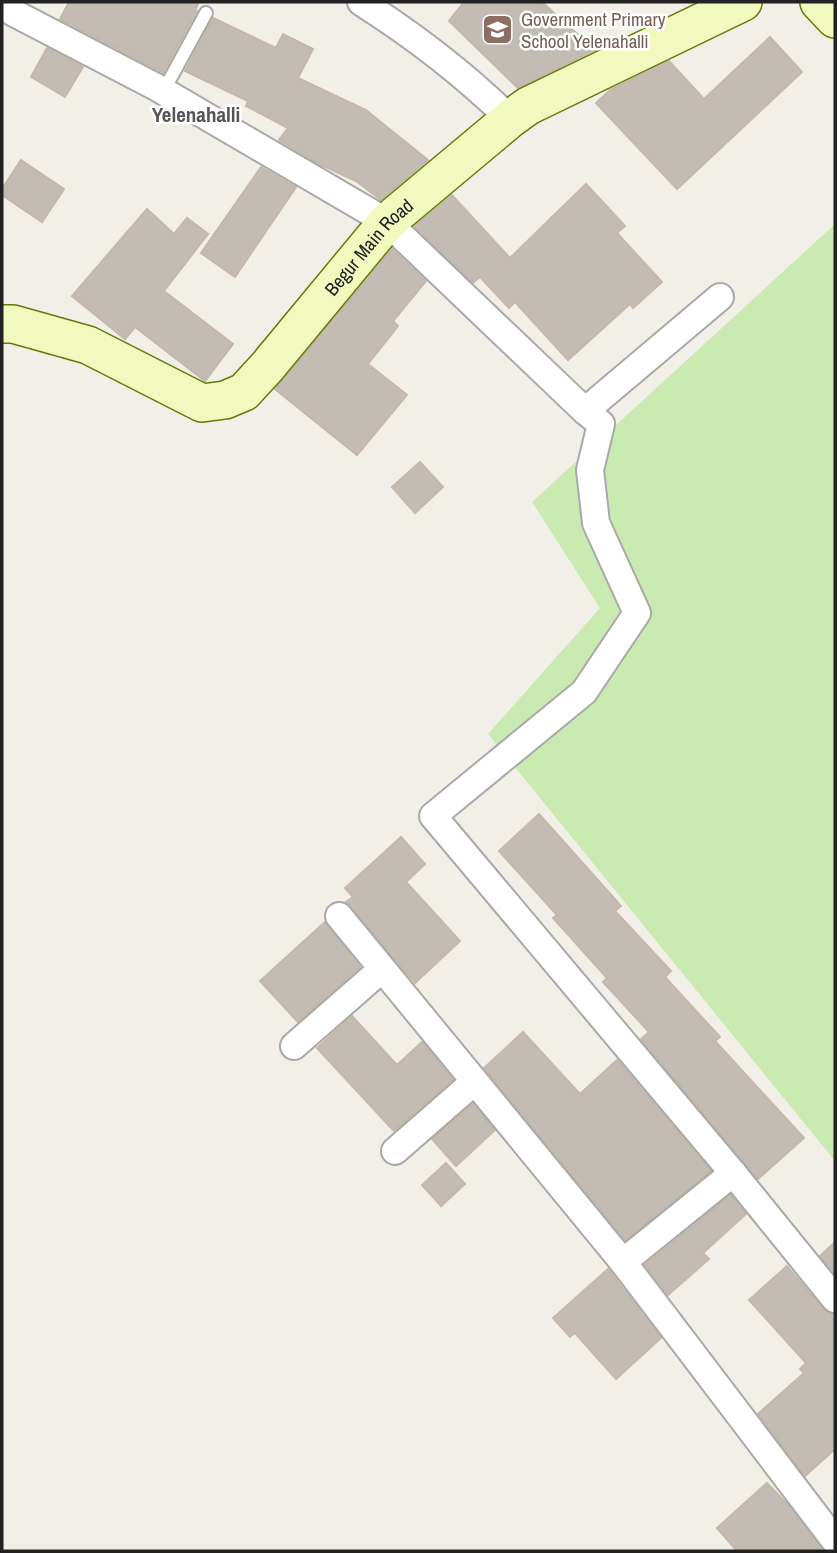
<svg xmlns="http://www.w3.org/2000/svg" width="837" height="1553" viewBox="0 0 837 1553" font-family="'Archivo Narrow',sans-serif">
  <style>
    .grass { fill: #c9eab0 }
    .building { fill: #c3bcb5; stroke: #c4b8ab; stroke-width: 2 }
    .lines { fill: none; stroke-linecap: round; stroke-linejoin: round }
    .lane-casing { stroke: #a9a9a9; stroke-width: 16 }
    .street-casing { stroke: #a9a9a9; stroke-width: 30 }
    .secondary-casing { stroke: #667b06; stroke-width: 40 }
    .lane { stroke: #fff; stroke-width: 12 }
    .street { stroke: #fff; stroke-width: 26 }
    .secondary { stroke: #f2f9bf; stroke-width: 37 }
    .labels { text-anchor: middle; stroke-width: 5; stroke-linejoin: round; paint-order: stroke }
    .education-label { font-size: 19px; fill: #785e54; stroke: #fff; text-anchor: start }
    .street-label { font-size: 19px; fill: #222; stroke: #fff }
    .neighbourhood-label { font-size: 21px; font-weight: bold; fill: #555; stroke: #fff }
  </style>
  <rect width="100%" height="100%" fill="#f2efe9"/>
  <!-- grass -->
  <path class="grass" d="M 835,224 L 835,1161 L 488,734 L 600,608 L 532,502 Z"/>
  <!-- building -->
  <g class="building">
    <path d="M 69,2 L 199,2 L 195,10 L 197,11 L 163,73 L 60,19 Z"/>
    <path d="M 464,2 L 542,2 L 595,50 L 518,88 L 449,21 Z"/>
    <path d="M 213,18 L 276,48 L 283,34 L 313,49 L 298,78 L 366,110 L 428,160 L 381,200 L 356,181 L 317,163 L 279,140 L 288,128 L 246,106 L 248,101 L 185,71 Z"/>
    <path d="M 770,37 L 802,72 L 677,189 L 596,103 L 610,90 L 669,61 L 704,99 Z"/>
    <path d="M 47,48 L 83,67 L 65,97 L 31,77 Z"/>
    <path d="M 21,160 L 64,189 L 42,222 L 2,195 L 2,189 Z"/>
    <path d="M 261,167 L 296,187 L 235,277 L 201,253 Z"/>
    <path d="M 586,184 L 625,226 L 617,233 L 662,282 L 633,308 L 630,304 L 568,360 L 515,302 L 509,308 L 480,277 L 473,283 L 414,226 L 452,195 L 510,258 Z"/>
    <path d="M 147,209 L 174,234 L 187,218 L 208,234 L 164,291 L 233,344 L 205,381 L 135,327 L 125,339 L 72,296 Z"/>
    <path d="M 392,249 L 426,281 L 393,321 L 398,326 L 368,364 L 407,395 L 357,455 L 275,389 Z"/>
    <path d="M 420,462 L 443,487 L 415,513 L 392,487 Z"/>
    <path d="M 539,814 L 621,906 L 615,911 L 671,971 L 665,977 L 720,1037 L 715,1041 L 804,1138 L 758,1179 L 641,1039 L 649,1032 L 603,982 L 607,978 L 553,918 L 557,915 L 499,851 Z"/>
    <path d="M 401,837 L 425,864 L 406,882 L 460,941 L 415,983 L 346,902 L 353,897 L 345,888 Z"/>
    <path d="M 325,922 L 360,967 L 298,1022 L 260,981 Z"/>
    <path d="M 352,1016 L 397,1065 L 422,1042 L 453,1080 L 394,1131 L 317,1048 Z"/>
    <path d="M 523,1032 L 580,1094 L 617,1060 L 711,1171 L 625,1240 L 484,1068 Z"/>
    <path d="M 473,1104 L 495,1130 L 456,1166 L 432,1139 Z"/>
    <path d="M 446,1163 L 465,1184 L 441,1206 L 422,1185 Z"/>
    <path d="M 731,1195 L 746,1214 L 703,1253 L 709,1259 L 668,1295 L 645,1265 Z"/>
    <path d="M 835,1242 L 835,1274 L 820,1256 Z"/>
    <path d="M 787,1266 L 823,1309 L 835,1314 L 835,1449 L 805,1476 L 758,1414 L 804,1373 L 800,1369 L 806,1363 L 749,1300 Z"/>
    <path d="M 608,1269 L 661,1338 L 616,1379 L 575,1333 L 570,1337 L 553,1318 Z"/>
    <path d="M 767,1483 L 789,1506 L 823,1551 L 737,1551 L 717,1528 Z"/>
  </g>
  <g class="lines">
    <defs>
      <path id="lane" d="M 163,92 L 206,13"/>
      <g id="street">
        <path d="M 361,2 C 416,37 463,73 510,119"/>
        <path d="M 12,12 L 158,88 L 387,222 L 585,411 L 720,297"/>
        <path d="M 585,411 L 601,424 L 590,470 L 596,523 L 637,613 L 584,692 L 433,816 L 733,1173 L 835,1299"/>
        <path d="M 339,916 L 623,1262 L 835,1541"/>
        <path d="M 294,1046 L 382,969"/>
        <path d="M 395,1151 L 474,1082"/>
        <path d="M 623,1262 L 733,1173"/>
      </g>
      <g id="secondary">
        <path d="M 819,2 L 835,19"/>
        <path id="s1" d="M 2,324 L 13,324 L 88,345 L 202,403 L 225,400 L 244,392 L 267,367 L 387,222 L 510,119 L 528,106 L 743,2"/>
      </g>
    </defs>
    <!-- lane casing -->
    <use href="#lane" class="lane-casing"/>
    <!-- street casing -->
    <use href="#street" class="street-casing"/>
    <!-- secondary casing -->
    <use href="#secondary" class="secondary-casing"/>
    <!-- lane -->
    <use href="#lane" class="lane"/>
    <!-- street -->
    <use href="#street" class="street"/>
    <!-- secondary -->
    <use href="#secondary" class="secondary"/>
  </g>
  <!-- icons -->
  <defs>
    <symbol id="school-square" viewBox="-11 -11 22 22"><rect x="-9" y="-9" width="18" height="18" rx="4" fill="#8d6e63" stroke="#fff"/><path d="M0-5L7-2L0 1L-7-2ZM-4 1L0 2.5L4 1V4Q0 6-4 4Z" fill="#fff"/></symbol>
  </defs>
  <g fill-rule="evenodd">
    <use href="#school-square" x="480" y="12" width="35" height="35"/>
  </g>
  <g class="labels">
    <!-- education labels -->
    <g class="education-label">
      <text x="521" y="26">Government Primary<tspan x="521" dy="22">School Yelenahalli</tspan></text>
    </g>
    <!-- street labels -->
    <g class="street-label">
      <text dy="7" stroke="none"><textPath href="#s1" startOffset="452">Begur Main Road</textPath></text>
    </g>
    <!-- neighbourhood labels -->
    <g class="neighbourhood-label">
      <text x="196" y="122">Yelenahalli</text>
    </g>
  </g>
  <!-- border -->
  <rect width="837" height="1553" fill="none" stroke="#222222" stroke-width="7"/>
</svg>
